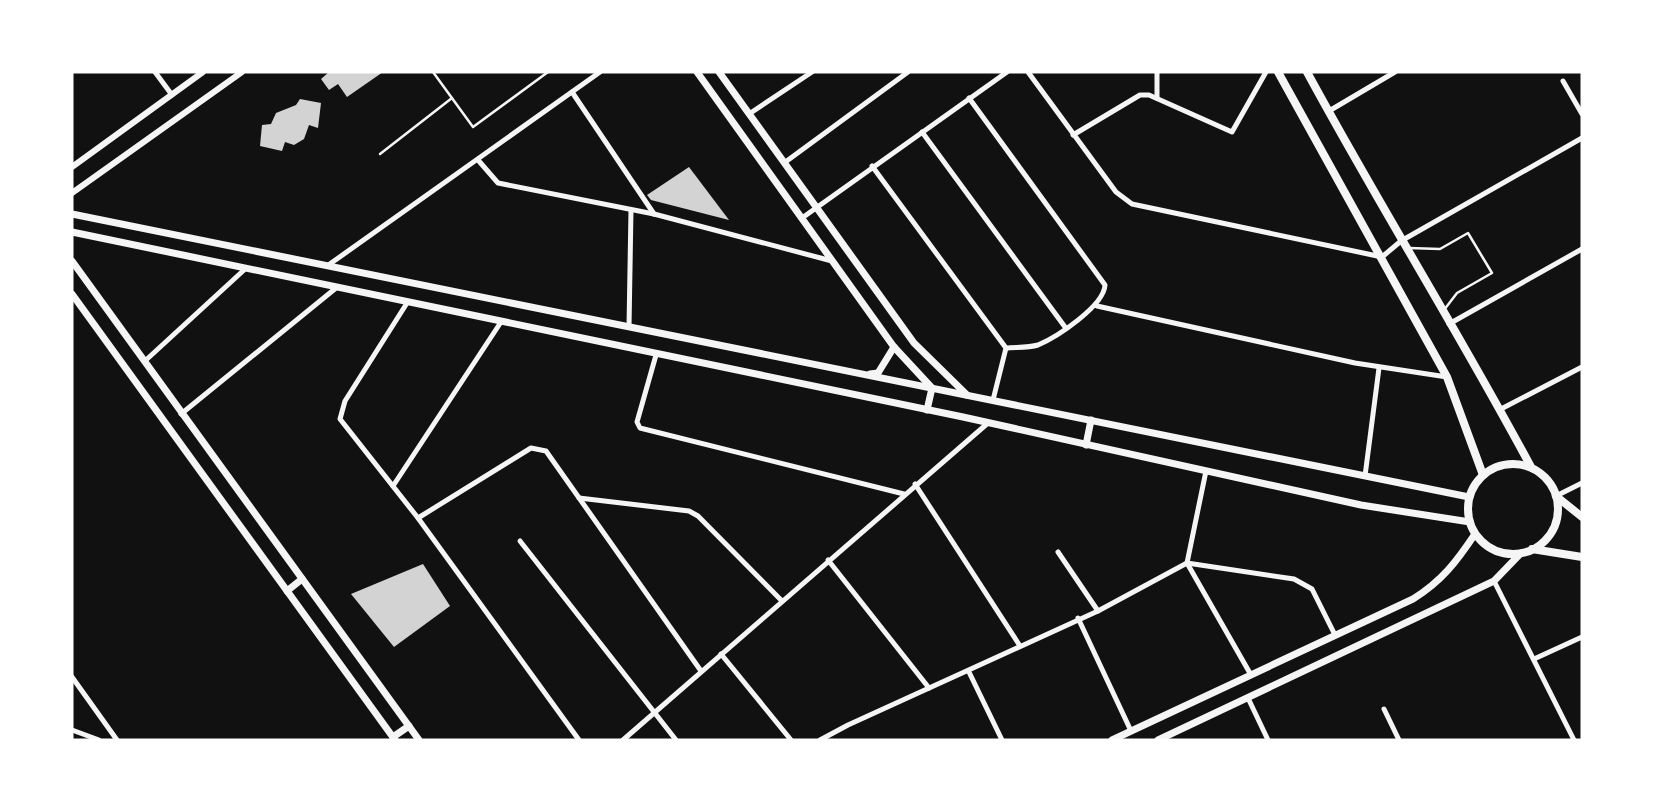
<svg xmlns="http://www.w3.org/2000/svg" width="1654" height="812" viewBox="0 0 1654 812" font-family="'Noto Sans',sans-serif">
  <style>
    .building { fill: #d3d3d3 }
    .lines { fill: none; stroke-linecap: round; stroke-linejoin: round }
    .service { stroke: #f5f5f5; stroke-width: 2.5 }
    .minor { stroke: #f5f5f5; stroke-width: 5 }
    .tertiary { stroke: #f5f5f5; stroke-width: 6 }
    .secondary { stroke: #f5f5f5; stroke-width: 7 }
    .primary { stroke: #f5f5f5; stroke-width: 8 }
  </style>
  <rect width="100%" height="100%" fill="#111"/>
  <!-- building -->
  <g class="building">
    <path d="M 329,72 L 383,72 L 347,97 L 338,84 L 329,90 L 321,79 Z"/>
    <path d="M 300,99 L 321,103 L 318,128 L 309,125 L 304,139 L 294,145 L 285,142 L 282,151 L 260,146 L 262,125 L 271,124 L 276,113 L 296,105 Z"/>
    <path d="M 689,167 L 729,220 L 651,200 L 647,195 Z"/>
    <path d="M 423,564 L 450,606 L 394,647 L 351,594 Z"/>
  </g>
  <g class="lines">
    <!-- service -->
    <g class="service">
      <path d="M 433,72 L 473,127 L 548,72"/>
      <path d="M 380,154 L 452,98"/>
      <path d="M 1409,248 L 1440,249 L 1468,233 L 1492,273 L 1457,293 L 1444,310"/>
    </g>
    <!-- minor -->
    <g class="minor">
      <path d="M 155,72 L 172,95"/>
      <path d="M 1028,72 L 1116,192 L 1132,204 L 1382,257 L 1401,241 L 1582,138"/>
      <path d="M 1563,81 L 1582,114"/>
      <path d="M 572,92 L 654,214"/>
      <path d="M 969,98 L 1105,285 C 1104,306 1057,337 1038,345 C 1028,348 1016,347 1006,348 L 993,400"/>
      <path d="M 1157,98 L 1157,72"/>
      <path d="M 1329,111 L 1395,72"/>
      <path d="M 749,114 L 812,72"/>
      <path d="M 922,132 L 1065,327"/>
      <path d="M 1073,135 L 1140,95 L 1149,95 L 1232,132 L 1266,72"/>
      <path d="M 478,160 L 498,183 L 654,214 L 832,261"/>
      <path d="M 784,163 L 908,72"/>
      <path d="M 872,166 L 1006,348"/>
      <path d="M 802,218 L 1007,72"/>
      <path d="M 327,266 L 600,72"/>
      <path d="M 407,303 L 345,401 L 340,419 L 418,518 L 579,740"/>
      <path d="M 1097,306 L 1355,363 L 1447,377"/>
      <path d="M 1449,324 L 1582,249"/>
      <path d="M 629,327 L 631,210"/>
      <path d="M 656,355 L 637,422 L 640,428 L 904,494"/>
      <path d="M 146,360 L 244,270"/>
      <path d="M 1501,409 L 1582,367"/>
      <path d="M 181,414 L 336,288"/>
      <path d="M 1206,471 L 1187,563 L 1251,675"/>
      <path d="M 1365,476 L 1379,368"/>
      <path d="M 915,484 L 1020,646"/>
      <path d="M 393,486 L 501,322"/>
      <path d="M 1556,496 L 1582,483"/>
      <path d="M 579,498 L 689,511 L 698,516 L 782,601"/>
      <path d="M 418,518 L 531,448 L 546,451 L 701,671"/>
      <path d="M 520,541 L 676,740"/>
      <path d="M 1058,552 L 1098,611"/>
      <path d="M 828,560 L 929,688"/>
      <path d="M 1187,563 L 1294,579 L 1312,589 L 1335,635"/>
      <path d="M 1494,581 L 1574,740"/>
      <path d="M 1078,618 L 1131,731"/>
      <path d="M 721,654 L 791,740"/>
      <path d="M 1534,659 L 1582,637"/>
      <path d="M 969,672 L 1002,740"/>
      <path d="M 72,677 L 117,740"/>
      <path d="M 1248,698 L 1268,740"/>
      <path d="M 1384,709 L 1399,740"/>
      <path d="M 72,730 L 99,740"/>
      <path d="M 623,740 L 988,423"/>
      <path d="M 820,740 L 848,725 L 1098,611 L 1187,563"/>
    </g>
    <!-- tertiary -->
    <g class="tertiary">
      <path d="M 72,167 L 203,72"/>
      <path d="M 72,193 L 242,72"/>
    </g>
    <!-- secondary -->
    <g class="secondary">
      <path d="M 697,72 L 894,347 L 932,388 L 927,410"/>
      <path d="M 719,72 L 914,343 L 967,395"/>
      <path d="M 72,214 L 1469,497"/>
      <path d="M 72,232 L 963,417 L 1361,505 L 1470,522"/>
      <path d="M 72,261 L 419,740"/>
      <path d="M 72,294 L 395,740"/>
      <path d="M 870,374 L 878,373 L 894,347"/>
      <path d="M 1086,445 L 1091,420"/>
      <path d="M 287,591 L 302,579"/>
      <path d="M 393,737 L 409,726"/>
      <path d="M 1112,740 L 1413,599 C 1442,581 1457,561 1475,534"/>
      <path d="M 1158,740 L 1494,581 L 1521,553"/>
    </g>
    <!-- primary -->
    <g class="primary">
      <path d="M 1278,72 L 1447,377 L 1483,475"/>
      <path d="M 1307,72 C 1379,205 1460,334 1531,467"/>
      <circle cx="1513" cy="509" r="45"/>
      <path d="M 1556,496 L 1582,517"/>
      <path d="M 1532,549 L 1582,557"/>
    </g>
  </g>
  <!-- border -->
  <rect width="1654" height="812" fill="none" stroke="#ffffff" stroke-width="147"/>
</svg>
